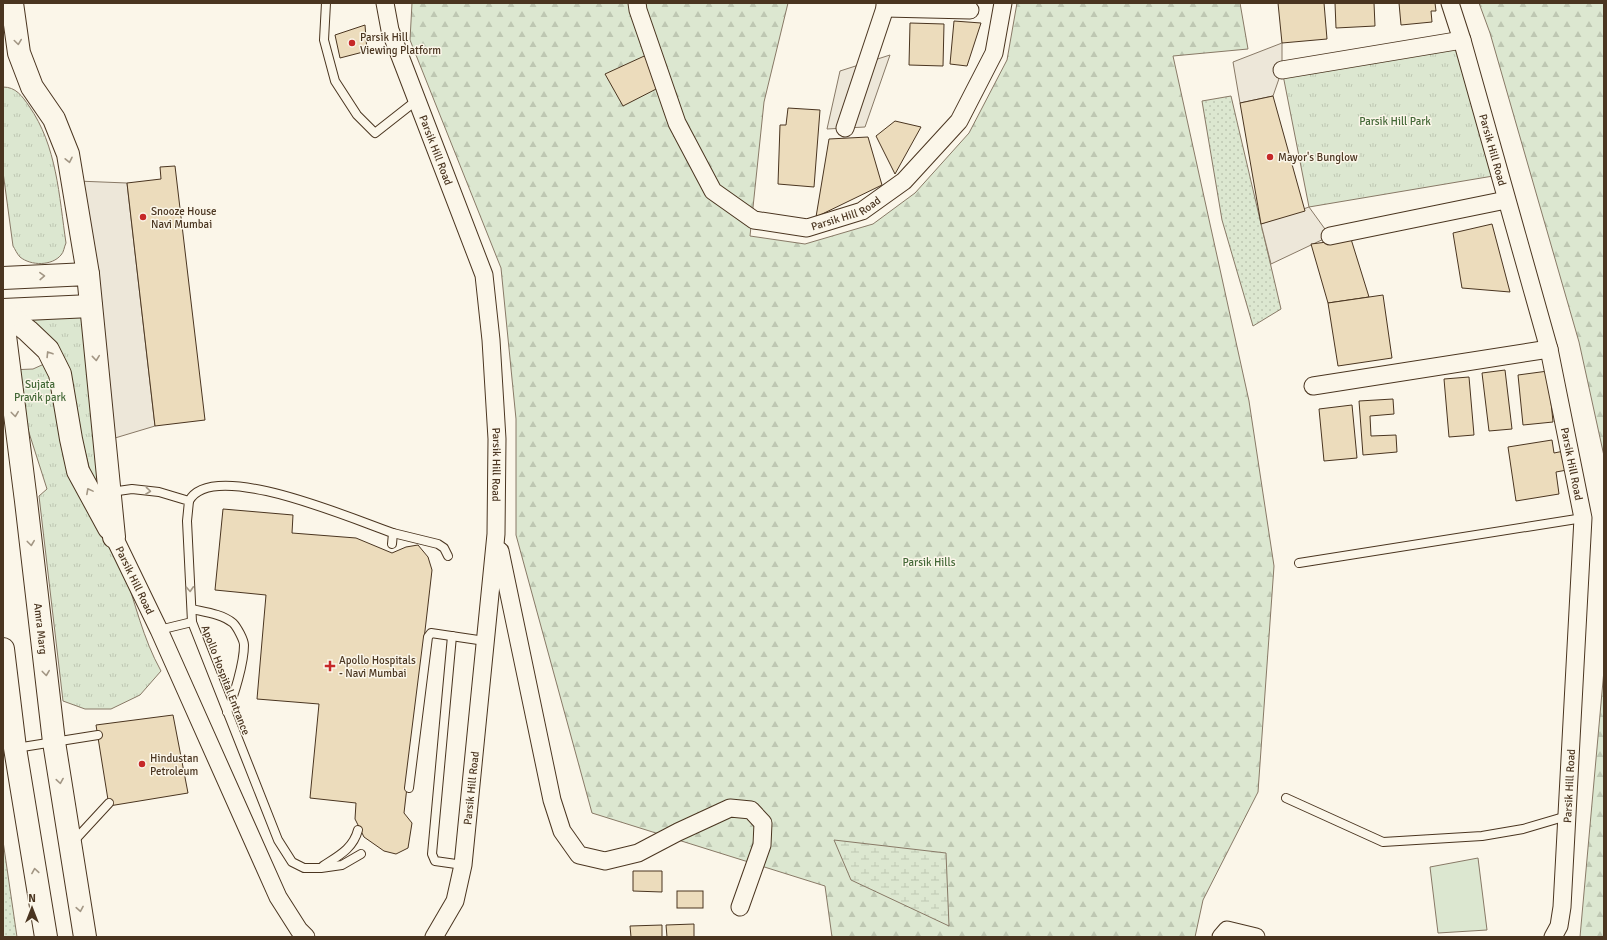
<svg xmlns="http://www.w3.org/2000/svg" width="1607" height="940" viewBox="0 0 1607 940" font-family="Signika,sans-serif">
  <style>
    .grass { fill: url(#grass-dots); stroke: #887966 }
    .forest { fill: url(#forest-firs); stroke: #887966 }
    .wetland { fill: url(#wetland-marsh); stroke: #887966 }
    .park { fill: url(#park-tufts); stroke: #887966 }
    .pitch { fill: #dce7d0; stroke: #887966 }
    .parking { fill: #ede7d9; stroke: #887966 }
    .building { fill: #ecdcbc; stroke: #4a3520 }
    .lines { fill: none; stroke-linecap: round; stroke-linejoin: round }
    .lane-casing { stroke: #4a3520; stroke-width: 10 }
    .street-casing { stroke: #4a3520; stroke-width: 19 }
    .secondary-casing { stroke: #4a3520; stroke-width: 24 }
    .highway-casing { stroke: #4a3520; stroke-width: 24 }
    .lane { stroke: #fbf6e9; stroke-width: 8 }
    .street { stroke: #fbf6e9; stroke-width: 17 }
    .secondary { stroke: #fbf6e9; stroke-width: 22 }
    .highway { stroke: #fbf6e9; stroke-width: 22 }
    .oneway { stroke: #a29684 }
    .poi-dot { fill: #c62828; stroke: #fbf6e9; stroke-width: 1.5 }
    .labels { text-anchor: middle; stroke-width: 3; stroke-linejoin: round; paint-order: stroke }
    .poi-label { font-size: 11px; fill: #4a3520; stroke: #fbf6e9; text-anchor: start }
    .park-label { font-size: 11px; fill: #436837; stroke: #fbf6e9 }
    .street-label { font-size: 11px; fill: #4a3520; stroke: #fbf6e9 }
  </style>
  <defs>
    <pattern id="grass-dots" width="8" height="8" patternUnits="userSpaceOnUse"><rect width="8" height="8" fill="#dce7d0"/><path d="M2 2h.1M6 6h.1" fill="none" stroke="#bec7b2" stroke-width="1.8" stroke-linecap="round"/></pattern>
    <pattern id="forest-firs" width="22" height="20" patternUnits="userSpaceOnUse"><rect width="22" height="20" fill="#dce7d0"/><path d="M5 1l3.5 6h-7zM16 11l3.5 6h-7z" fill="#bec7b2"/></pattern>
    <pattern id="wetland-marsh" width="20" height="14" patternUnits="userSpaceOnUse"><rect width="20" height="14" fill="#dce7d0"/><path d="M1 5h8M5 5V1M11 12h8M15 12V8" fill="none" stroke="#bec7b2"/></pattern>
    <pattern id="park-tufts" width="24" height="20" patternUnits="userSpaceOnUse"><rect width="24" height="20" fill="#dce7d0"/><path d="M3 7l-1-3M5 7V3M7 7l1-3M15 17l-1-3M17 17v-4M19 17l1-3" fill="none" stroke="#bec7b2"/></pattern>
  </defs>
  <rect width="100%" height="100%" fill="#fbf6e9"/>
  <!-- grass -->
  <g class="grass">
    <path d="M 1231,96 L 1281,309 L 1253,326 L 1222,220 L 1202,101 Z"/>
    <path d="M 3,841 L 17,937 L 3,937 Z"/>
  </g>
  <!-- forest -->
  <g class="forest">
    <path d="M 412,3 L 788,3 L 764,102 L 750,236 L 805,244 L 873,224 L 915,193 L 969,133 L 1007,60 L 1017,3 L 1240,3 L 1248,49 L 1173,56 L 1249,401 L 1274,566 L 1258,792 L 1203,900 L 1195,937 L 832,937 L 825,886 L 592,813 L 516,535 L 516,419 L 501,268 L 410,40 Z"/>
    <path d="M 1479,3 L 1604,3 L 1604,456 L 1579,342 L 1490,33 Z"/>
    <path d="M 1604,670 L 1604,937 L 1580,937 Z"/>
  </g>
  <!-- wetland -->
  <path class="wetland" d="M 834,840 L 946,853 L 949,926 L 851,880 Z"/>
  <!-- park -->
  <g class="park">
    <path d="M 1462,40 L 1499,175 L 1309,207 L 1282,70 Z"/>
    <path d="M 3,87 C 16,87 22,96 29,106 C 57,146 59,196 66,243 C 64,247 64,252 61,255 C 52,266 31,266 20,257 C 17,254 15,249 13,246 L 3,172 Z"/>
    <path d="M 83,315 L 101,491 L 90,471 L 77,420 L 22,317 Z"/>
    <path d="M 53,360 C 73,430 99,499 123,568 C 135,602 143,639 161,671 L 140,695 L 111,709 L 85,709 L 63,701 L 39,496 L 47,489 L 9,370 L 33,369 Z"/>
  </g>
  <!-- pitch -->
  <path class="pitch" d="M 1478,858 L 1487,930 L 1438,933 L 1430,867 Z"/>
  <!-- parking -->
  <g class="parking">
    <path d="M 1282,43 L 1282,70 L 1273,96 L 1240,103 L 1233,62 Z"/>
    <path d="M 890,55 L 865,127 L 827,129 L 840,71 Z"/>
    <path d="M 77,181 L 127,183 L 155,426 L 105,441 Z"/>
    <path d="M 1309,207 L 1330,236 L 1271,264 L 1261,224 Z"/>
  </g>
  <!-- building -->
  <g class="building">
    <path d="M 1278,3 L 1324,3 L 1327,39 L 1282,43 Z"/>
    <path d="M 1335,3 L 1374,3 L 1375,26 L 1336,28 Z"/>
    <path d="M 1399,3 L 1435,3 L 1436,11 L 1431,11 L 1432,22 L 1401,25 Z"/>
    <path d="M 954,21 L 981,23 L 967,66 L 950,64 Z"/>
    <path d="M 910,23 L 944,24 L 943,66 L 909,65 Z"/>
    <path d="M 365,25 L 367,51 L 340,58 L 335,35 Z"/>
    <path d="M 653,52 L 664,85 L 623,106 L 605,74 Z"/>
    <path d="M 1273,96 L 1305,211 L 1261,224 L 1240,103 Z"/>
    <path d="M 788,108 L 820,110 L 814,187 L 778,184 L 780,125 L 786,125 Z"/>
    <path d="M 895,121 L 921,127 L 895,174 L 876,136 Z"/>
    <path d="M 868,137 L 882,185 L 816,217 L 829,139 Z"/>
    <path d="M 175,166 L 205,420 L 155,426 L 127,183 L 161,179 L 160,167 Z"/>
    <path d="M 1492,224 L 1510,292 L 1462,288 L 1453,233 Z"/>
    <path d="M 1351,239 L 1369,297 L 1328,303 L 1311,244 Z"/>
    <path d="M 1383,295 L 1392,358 L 1338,366 L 1328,303 Z"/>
    <path d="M 1505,370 L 1512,429 L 1489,431 L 1482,373 Z"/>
    <path d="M 1548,371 L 1553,422 L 1523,425 L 1518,375 Z"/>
    <path d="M 1469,377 L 1474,435 L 1449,437 L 1444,379 Z"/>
    <path d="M 1393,399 L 1394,414 L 1370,416 L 1371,436 L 1396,435 L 1397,452 L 1363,455 L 1359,401 Z"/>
    <path d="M 1352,405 L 1357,458 L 1324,461 L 1319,409 Z"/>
    <path d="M 1552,440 L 1554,453 L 1564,451 L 1567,470 L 1556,472 L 1559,494 L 1516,501 L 1508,447 Z"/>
    <path d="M 223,509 L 293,515 L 292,533 L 356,538 L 392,553 L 406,547 L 418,545 L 428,557 L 432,570 L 404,813 L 412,823 L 408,848 L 396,854 L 384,851 L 364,837 L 355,819 L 356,803 L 310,798 L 319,704 L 257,699 L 266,595 L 215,590 Z"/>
    <path d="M 173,715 L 188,793 L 109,806 L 96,725 Z"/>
    <path d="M 633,871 L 662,871 L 662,892 L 633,891 Z"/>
    <rect x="677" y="891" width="26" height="17"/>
    <path d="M 694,924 L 694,937 L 667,937 L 666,925 Z"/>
    <path d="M 662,925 L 662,937 L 631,937 L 630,926 Z"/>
  </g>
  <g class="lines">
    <defs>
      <g id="lane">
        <path d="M 326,3 L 324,40 L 335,81 L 357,115 L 375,133 L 417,100"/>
        <path d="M 111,492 L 132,489 L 159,492 L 189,501 L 187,521 L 192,622 L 278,840 L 292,862 L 304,868 L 321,868 L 342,865 L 361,854"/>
        <path d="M 189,501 C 212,457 357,521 393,533 L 392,544"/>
        <path d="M 393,533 L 438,544 L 444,548 L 448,556"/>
        <path d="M 1299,563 L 1583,518"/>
        <path d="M 192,609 C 205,612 222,614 233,623 C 237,627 244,640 244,645 C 244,663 234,696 227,712"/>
        <path d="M 159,630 L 192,622"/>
        <path d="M 452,636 L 432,854 L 435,861 L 463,865"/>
        <path d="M 16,748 L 98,735"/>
        <path d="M 409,788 L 428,637 L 431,633 L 485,641"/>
        <path d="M 1286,798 L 1383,842 L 1482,836 L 1523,829 L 1567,816"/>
        <path d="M 73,842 L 109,803"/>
        <path d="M 323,866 C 338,856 353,849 358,830"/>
      </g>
      <g id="street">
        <path id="s1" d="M 385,3 L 390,30 L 484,275 L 491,340 L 497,439 L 496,534 L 463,865 L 455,901 L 434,937"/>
        <path id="s2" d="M 637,3 L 638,10 L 677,123 L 713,191 L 754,220 L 807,228 L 862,211 L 904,181 L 959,121 L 994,53 L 1003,3"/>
        <path d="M 885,3 L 885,8 L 970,10"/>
        <path id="s3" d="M 1450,3 L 1462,40 L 1549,349 L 1583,518 L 1562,907 L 1559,926 L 1553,937"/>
        <path d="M 1282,70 L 1462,40"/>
        <path d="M 845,128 L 885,8"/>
        <path d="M 1330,236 L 1506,200"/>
        <path d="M 1313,386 L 1549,349"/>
        <path id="s4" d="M 114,537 L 159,630 L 278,897 L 299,930 L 306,937"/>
        <path d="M 500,551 L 552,800 L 562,831 L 579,855 L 605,861 L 638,853 L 678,832 L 730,808 L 751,810 L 763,823 L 762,845 L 740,907"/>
        <path d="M 1221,937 L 1227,930 L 1256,937"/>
      </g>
      <g id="secondary">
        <path d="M 12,3 L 19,53 L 32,87 L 54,119 L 68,154 L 88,274"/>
        <path d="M 3,278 L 88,274 L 114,537"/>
        <path d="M 3,310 L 91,306"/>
        <path d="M 3,311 L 28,331 L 48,350 L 60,374 L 71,439 L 78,471 L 109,528"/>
      </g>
      <g id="highway">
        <path id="s5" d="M 3,320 L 26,501 L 54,742 L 85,937"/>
        <path d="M 3,649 L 15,748 L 46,937"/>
      </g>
    </defs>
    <!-- lane casing -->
    <use href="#lane" class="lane-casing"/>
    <!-- street casing -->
    <use href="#street" class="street-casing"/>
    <!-- secondary casing -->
    <use href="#secondary" class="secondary-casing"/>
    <!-- highway casing -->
    <use href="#highway" class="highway-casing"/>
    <!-- lane -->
    <use href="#lane" class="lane"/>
    <!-- street -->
    <use href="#street" class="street"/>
    <!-- secondary -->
    <use href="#secondary" class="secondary"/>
    <!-- highway -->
    <use href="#highway" class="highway"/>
  </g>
  <!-- one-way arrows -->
  <defs><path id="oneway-chevron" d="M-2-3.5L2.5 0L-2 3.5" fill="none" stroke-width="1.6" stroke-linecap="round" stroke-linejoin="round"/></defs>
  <g class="oneway">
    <use href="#oneway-chevron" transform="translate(18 42) rotate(82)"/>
    <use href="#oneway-chevron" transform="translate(69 160) rotate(78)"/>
    <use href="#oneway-chevron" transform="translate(42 276) rotate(-2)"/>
    <use href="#oneway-chevron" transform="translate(49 354) rotate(-122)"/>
    <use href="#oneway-chevron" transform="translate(96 358) rotate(84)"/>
    <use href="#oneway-chevron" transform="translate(15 414) rotate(83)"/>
    <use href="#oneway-chevron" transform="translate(89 491) rotate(-118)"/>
    <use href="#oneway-chevron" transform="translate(148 491) rotate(6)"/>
    <use href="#oneway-chevron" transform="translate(31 543) rotate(83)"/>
    <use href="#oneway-chevron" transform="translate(190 589) rotate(87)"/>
    <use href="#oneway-chevron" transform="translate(46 673) rotate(83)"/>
    <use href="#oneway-chevron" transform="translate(60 781) rotate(81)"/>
    <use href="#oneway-chevron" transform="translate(35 871) rotate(-99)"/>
    <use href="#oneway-chevron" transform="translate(80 909) rotate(80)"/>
  </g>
  <!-- markers -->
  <g class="poi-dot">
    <circle cx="352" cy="43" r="4"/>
    <circle cx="1270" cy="157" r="4"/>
    <circle cx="143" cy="217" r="4"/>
    <path d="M328 660h4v4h4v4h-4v4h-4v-4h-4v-4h4z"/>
    <circle cx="142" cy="764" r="4"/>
  </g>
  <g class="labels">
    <!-- poi labels -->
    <g class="poi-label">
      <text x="360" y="41">Parsik Hill<tspan x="360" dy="13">Viewing Platform</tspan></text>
      <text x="1278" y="161">Mayor's Bunglow</text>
      <text x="151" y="215">Snooze House<tspan x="151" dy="13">Navi Mumbai</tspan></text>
      <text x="339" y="664">Apollo Hospitals<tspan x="339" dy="13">- Navi Mumbai</tspan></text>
      <text x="150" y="762">Hindustan<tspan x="150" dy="13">Petroleum</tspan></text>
    </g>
    <!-- park labels -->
    <g class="park-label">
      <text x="1395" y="125">Parsik Hill Park</text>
      <text x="40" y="388">Sujata<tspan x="40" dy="13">Pravik park</tspan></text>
      <text x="929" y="566">Parsik Hills</text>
    </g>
    <!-- street labels -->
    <g class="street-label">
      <text dy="4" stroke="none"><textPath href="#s1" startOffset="156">Parsik Hill Road</textPath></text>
      <text dy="4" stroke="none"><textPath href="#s3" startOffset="153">Parsik Hill Road</textPath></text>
      <text dy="4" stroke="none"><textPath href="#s2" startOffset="349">Parsik Hill Road</textPath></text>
      <text dy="4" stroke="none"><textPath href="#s3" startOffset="477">Parsik Hill Road</textPath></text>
      <text dy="4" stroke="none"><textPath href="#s1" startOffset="480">Parsik Hill Road</textPath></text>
      <text dy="4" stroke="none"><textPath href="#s4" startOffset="48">Parsik Hill Road</textPath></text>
      <text dy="4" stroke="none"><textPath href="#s5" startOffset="311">Amra Marg</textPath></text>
      <text transform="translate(226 680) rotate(69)" y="4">Apollo Hospital Entrance</text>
      <text transform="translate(1569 786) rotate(-87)" y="4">Parsik Hill Road</text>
      <text transform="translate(471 788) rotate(-84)" y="4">Parsik Hill Road</text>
    </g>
  </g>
  <!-- border -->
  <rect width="1607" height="940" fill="none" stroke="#4a3520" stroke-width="8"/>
  <!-- north arrow -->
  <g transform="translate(32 908)" stroke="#fbf6e9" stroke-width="3" paint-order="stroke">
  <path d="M0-3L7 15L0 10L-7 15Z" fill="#4a3520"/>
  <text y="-6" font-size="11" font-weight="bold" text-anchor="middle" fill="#4a3520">N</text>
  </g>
</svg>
